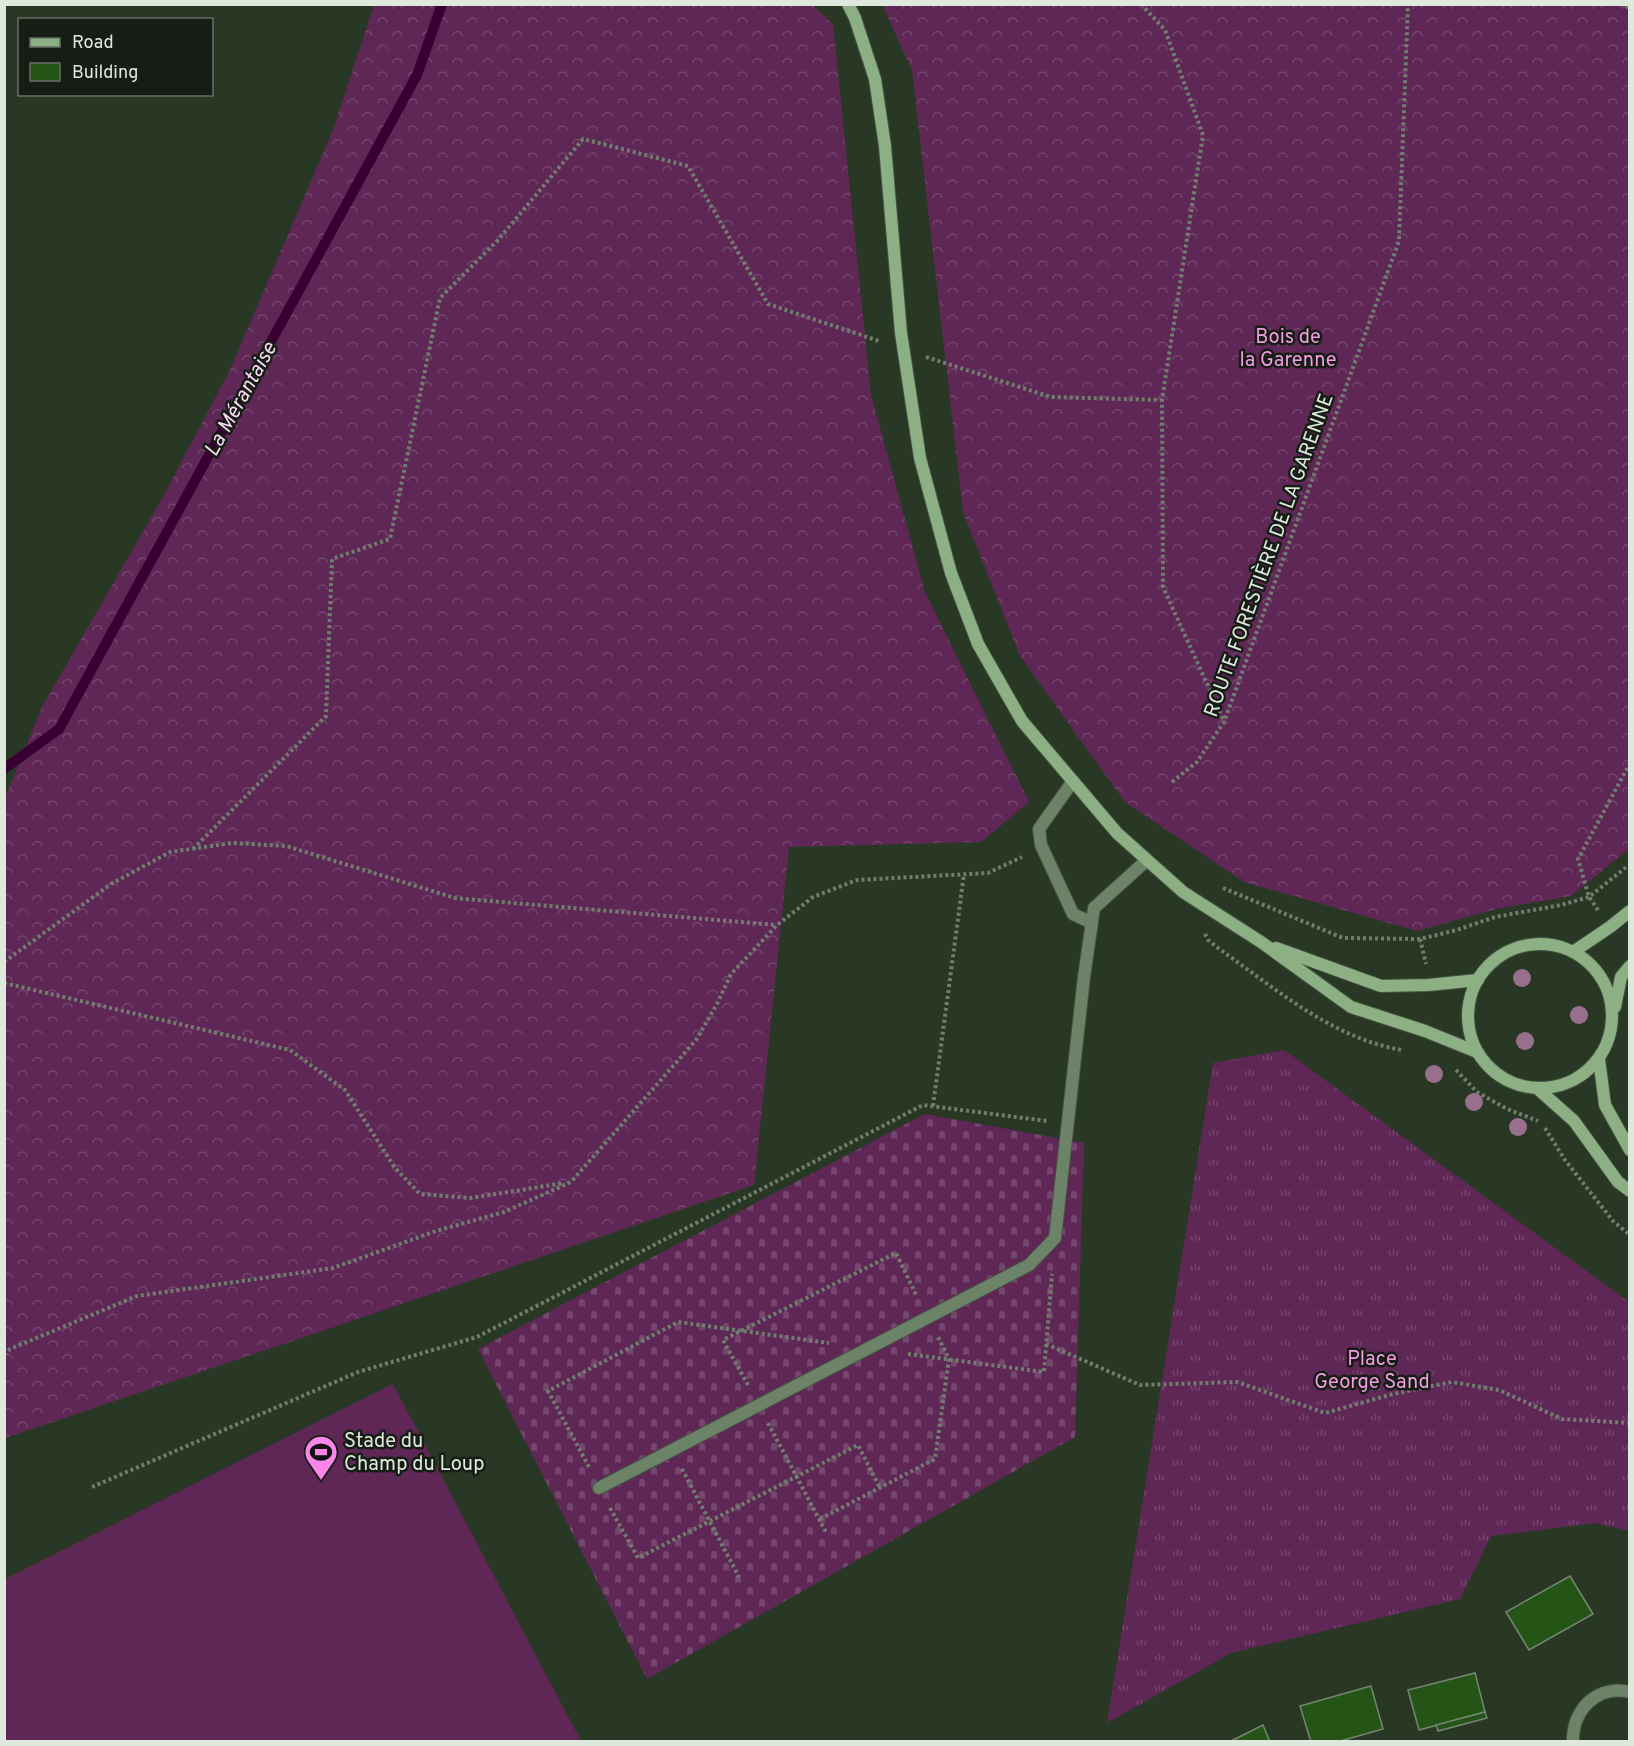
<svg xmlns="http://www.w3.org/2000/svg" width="1634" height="1746" viewBox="0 0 1634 1746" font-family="Overpass,sans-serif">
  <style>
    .grass { fill: url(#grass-tufts) }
    .forest { fill: url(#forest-crowns) }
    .cemetery { fill: url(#cemetery-stones) }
    .pitch { fill: #5e2756 }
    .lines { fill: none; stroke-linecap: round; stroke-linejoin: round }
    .stream { stroke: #380032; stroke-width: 10 }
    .building { fill: #245517; stroke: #758771; stroke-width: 1.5 }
    .lane-casing { stroke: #465442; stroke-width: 14 }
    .street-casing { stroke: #465442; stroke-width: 14 }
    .secondary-casing { stroke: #465442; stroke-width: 14 }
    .path { stroke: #717e6e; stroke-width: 4; stroke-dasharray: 3 3; stroke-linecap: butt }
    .lane { stroke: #6d8368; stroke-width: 12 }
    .street { stroke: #6d8368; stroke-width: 12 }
    .secondary { stroke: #8cb084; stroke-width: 12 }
    .tree { fill: #996f8e }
    .labels { text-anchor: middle; stroke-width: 5; stroke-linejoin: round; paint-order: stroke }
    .park-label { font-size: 20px; fill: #f49ce4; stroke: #161d15 }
    .street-label { font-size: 20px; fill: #dee8dc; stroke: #161d15 }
    .poi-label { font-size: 20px; fill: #dee8dc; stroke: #161d15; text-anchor: start }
    .water-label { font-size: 21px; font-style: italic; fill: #fcd7f4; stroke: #161d15 }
  </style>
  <defs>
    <pattern id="grass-tufts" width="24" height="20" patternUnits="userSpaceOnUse" patternTransform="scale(1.5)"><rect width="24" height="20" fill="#5e2756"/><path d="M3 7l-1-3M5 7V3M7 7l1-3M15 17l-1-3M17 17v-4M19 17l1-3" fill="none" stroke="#75466e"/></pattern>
    <pattern id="forest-crowns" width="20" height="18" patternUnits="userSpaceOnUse" patternTransform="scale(1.5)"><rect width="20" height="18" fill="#5e2756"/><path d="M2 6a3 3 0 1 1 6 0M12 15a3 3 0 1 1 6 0" fill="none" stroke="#75466e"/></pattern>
    <pattern id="cemetery-stones" width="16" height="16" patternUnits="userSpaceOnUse" patternTransform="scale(1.5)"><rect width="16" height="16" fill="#5e2756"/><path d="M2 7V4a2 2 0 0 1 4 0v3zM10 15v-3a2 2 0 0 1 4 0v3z" fill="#75466e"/></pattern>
  </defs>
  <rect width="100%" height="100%" fill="#293825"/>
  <!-- grass -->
  <path class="grass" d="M 1284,1050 L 1629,1302 L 1629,1531 L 1596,1523 L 1491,1536 L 1460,1599 L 1231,1653 L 1107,1723 L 1213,1063 Z"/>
  <!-- forest -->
  <g class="forest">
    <path d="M 374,5 L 811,4 L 833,24 L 871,395 L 925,592 L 1029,802 L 981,842 L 789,847 L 754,1185 L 5,1438 L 5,798 L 42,707 L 159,504 L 229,372 L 333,130 Z"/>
    <path d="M 882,5 L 1629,5 L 1629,849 L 1571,896 L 1496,909 L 1417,931 L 1244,882 L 1125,802 L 1020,656 L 963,512 L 912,70 Z"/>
  </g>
  <!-- cemetery -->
  <path class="cemetery" d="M 925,1114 L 1084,1143 L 1075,1437 L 647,1679 L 478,1349 Z"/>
  <!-- pitch -->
  <path class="pitch" d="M 393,1384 L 581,1741 L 5,1741 L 5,1579 Z"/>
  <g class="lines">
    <!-- stream -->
    <path class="stream" d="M 4,769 L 59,729 L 417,75 L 442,4"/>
  </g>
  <!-- building -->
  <g class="building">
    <path d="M 1570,1576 L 1593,1614 L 1529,1650 L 1506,1612 Z"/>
    <path d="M 1475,1673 L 1485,1712 L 1419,1730 L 1408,1690 Z"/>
    <path d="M 1371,1686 L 1383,1729 L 1337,1742 L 1311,1742 L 1300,1706 Z"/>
    <path d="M 1485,1712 L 1487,1718 L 1438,1731 L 1436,1725 Z"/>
    <path d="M 1263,1725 L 1270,1742 L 1229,1742 Z"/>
  </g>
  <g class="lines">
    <defs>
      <g id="lane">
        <path d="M 1073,781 L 1039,829 L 1041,845 L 1073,914 L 1092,923"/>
        <path d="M 599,1488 L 1029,1265 L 1055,1238 L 1084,977 L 1094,908 L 1147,860"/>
      </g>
      <path id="street" d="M 1573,1742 C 1572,1710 1597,1684 1630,1692"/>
      <g id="secondary">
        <path d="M 848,4 L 855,18 L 875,79 L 885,146 L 901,333 L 920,458 L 951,573 L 978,644 L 1022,721 L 1117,833 L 1183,892 L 1261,942 L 1351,1007 L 1425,1031 L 1477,1052"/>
        <circle cx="1540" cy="1016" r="72"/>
        <path d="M 1276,948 L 1381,986 L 1428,985 L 1478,980"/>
        <path d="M 1573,952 L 1610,927 L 1630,911"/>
        <path d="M 1615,1007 L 1621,977 L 1630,966"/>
        <path d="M 1599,1059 L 1605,1105 L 1630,1150"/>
        <path d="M 1538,1089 L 1574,1121 L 1618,1182 L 1630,1191"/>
      </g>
    </defs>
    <!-- lane casing -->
    <use href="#lane" class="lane-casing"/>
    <!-- street casing -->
    <use href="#street" class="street-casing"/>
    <!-- secondary casing -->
    <use href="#secondary" class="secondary-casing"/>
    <!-- path -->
    <g class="path">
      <path d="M 1141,4 L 1165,30 L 1203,135 L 1162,400 L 1163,587 L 1224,721"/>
      <path d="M 1620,4 L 1630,8"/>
      <path d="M 926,357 L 1051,397 L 1162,400"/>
      <path d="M 1172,782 L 1197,762 L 1224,722 L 1399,241 L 1408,4"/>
      <path d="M 193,849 L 326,716 L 332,559 L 390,539 L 440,298 L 498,240 L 583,139 L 688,166 L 768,304 L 879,341"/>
      <path d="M 1223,888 L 1343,938 L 1420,939 L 1457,930 L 1495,917 L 1561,905 L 1589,897 L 1630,864"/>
      <path d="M 1598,910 L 1589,897 L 1578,859 L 1630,763"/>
      <path d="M 1205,934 L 1208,940 L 1218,948 C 1275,988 1331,1038 1402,1050"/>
      <path d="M 1420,939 L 1426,964"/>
      <path d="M 4,962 L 111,884 L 170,852 L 232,843 L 286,846 L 455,898 L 776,925"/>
      <path d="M 4,983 L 290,1050 L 345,1090 L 395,1168 L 420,1194 L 471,1198 L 564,1183"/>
      <path d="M 1456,1070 L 1477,1092 L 1507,1109 L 1538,1121"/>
      <path d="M 933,1106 L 964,874"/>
      <path d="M 1545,1128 L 1565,1160 L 1613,1221 L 1630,1235"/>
      <path d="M 1046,1344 L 1140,1385 L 1237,1382 L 1325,1413 L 1393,1394 L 1452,1382 L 1499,1390 L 1562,1419 L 1630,1423"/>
      <path d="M 908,1354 L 1044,1372 L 1052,1274"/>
      <path d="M 4,1355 L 10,1349 L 137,1296 L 333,1268 L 436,1231 L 504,1212 L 571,1182 L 696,1040 L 717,1004 L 731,974 L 777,925 L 813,897 L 857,880 L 988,873 L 1022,857"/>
      <path d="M 748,1385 L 723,1340 L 896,1253 L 917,1297"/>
      <path d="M 768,1423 L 827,1534"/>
      <path d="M 589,1467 L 548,1391 L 678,1322 L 829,1343"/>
      <path d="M 682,1469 L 739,1577"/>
      <path d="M 92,1487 L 358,1372 L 477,1337 L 923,1105 L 1047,1121"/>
      <path d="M 610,1508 L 638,1558 L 858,1445 L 880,1488"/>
      <path d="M 820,1519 L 935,1459 L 949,1359 L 937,1335"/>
    </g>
    <!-- lane -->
    <use href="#lane" class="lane"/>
    <!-- street -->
    <use href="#street" class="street"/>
    <!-- secondary -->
    <use href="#secondary" class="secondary"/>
  </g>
  <!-- trees -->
  <g class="tree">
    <circle cx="1522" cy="978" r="9"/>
    <circle cx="1579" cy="1015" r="9"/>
    <circle cx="1525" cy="1041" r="9"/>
    <circle cx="1434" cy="1074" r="9"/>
    <circle cx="1474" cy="1102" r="9"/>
    <circle cx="1518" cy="1127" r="9"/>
  </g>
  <!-- icons -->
  <defs>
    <symbol id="stadium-pin" viewBox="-11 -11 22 30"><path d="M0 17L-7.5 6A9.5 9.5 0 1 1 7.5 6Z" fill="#fa87e7" stroke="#161d15"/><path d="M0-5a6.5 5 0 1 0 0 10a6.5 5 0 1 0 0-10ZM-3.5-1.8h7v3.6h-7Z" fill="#111"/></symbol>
  </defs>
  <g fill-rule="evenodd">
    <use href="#stadium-pin" x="302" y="1433" width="38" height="52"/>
  </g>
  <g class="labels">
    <!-- park labels -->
    <g class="park-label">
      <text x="1288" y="343">Bois de<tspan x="1288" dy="23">la Garenne</tspan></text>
      <text x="1372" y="1365">Place<tspan x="1372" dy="23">George Sand</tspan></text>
    </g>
    <!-- street labels -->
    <g class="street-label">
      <text transform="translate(1268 555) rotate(-70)" y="7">ROUTE FORESTIÈRE DE LA GARENNE</text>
    </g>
    <!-- poi labels -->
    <g class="poi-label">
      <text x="344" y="1447">Stade du<tspan x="344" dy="23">Champ du Loup</tspan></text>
    </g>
    <!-- water labels -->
    <g class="water-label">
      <text transform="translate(240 399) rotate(-61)" y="7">La Mérantaise</text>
    </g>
  </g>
  <!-- border -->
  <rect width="1634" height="1746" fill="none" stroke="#dee8dc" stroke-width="12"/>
  <!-- legend -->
  <rect x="18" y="18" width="195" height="78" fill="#161d15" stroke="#666e65" stroke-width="1.5"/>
  <rect x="30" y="38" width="30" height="9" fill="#8cb084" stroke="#666e65" stroke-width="1.5"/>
  <text x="72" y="48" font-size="18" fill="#dee8dc">Road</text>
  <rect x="30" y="63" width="30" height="18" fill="#245517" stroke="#666e65" stroke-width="1.5"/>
  <text x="72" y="78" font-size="18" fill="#dee8dc">Building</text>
</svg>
